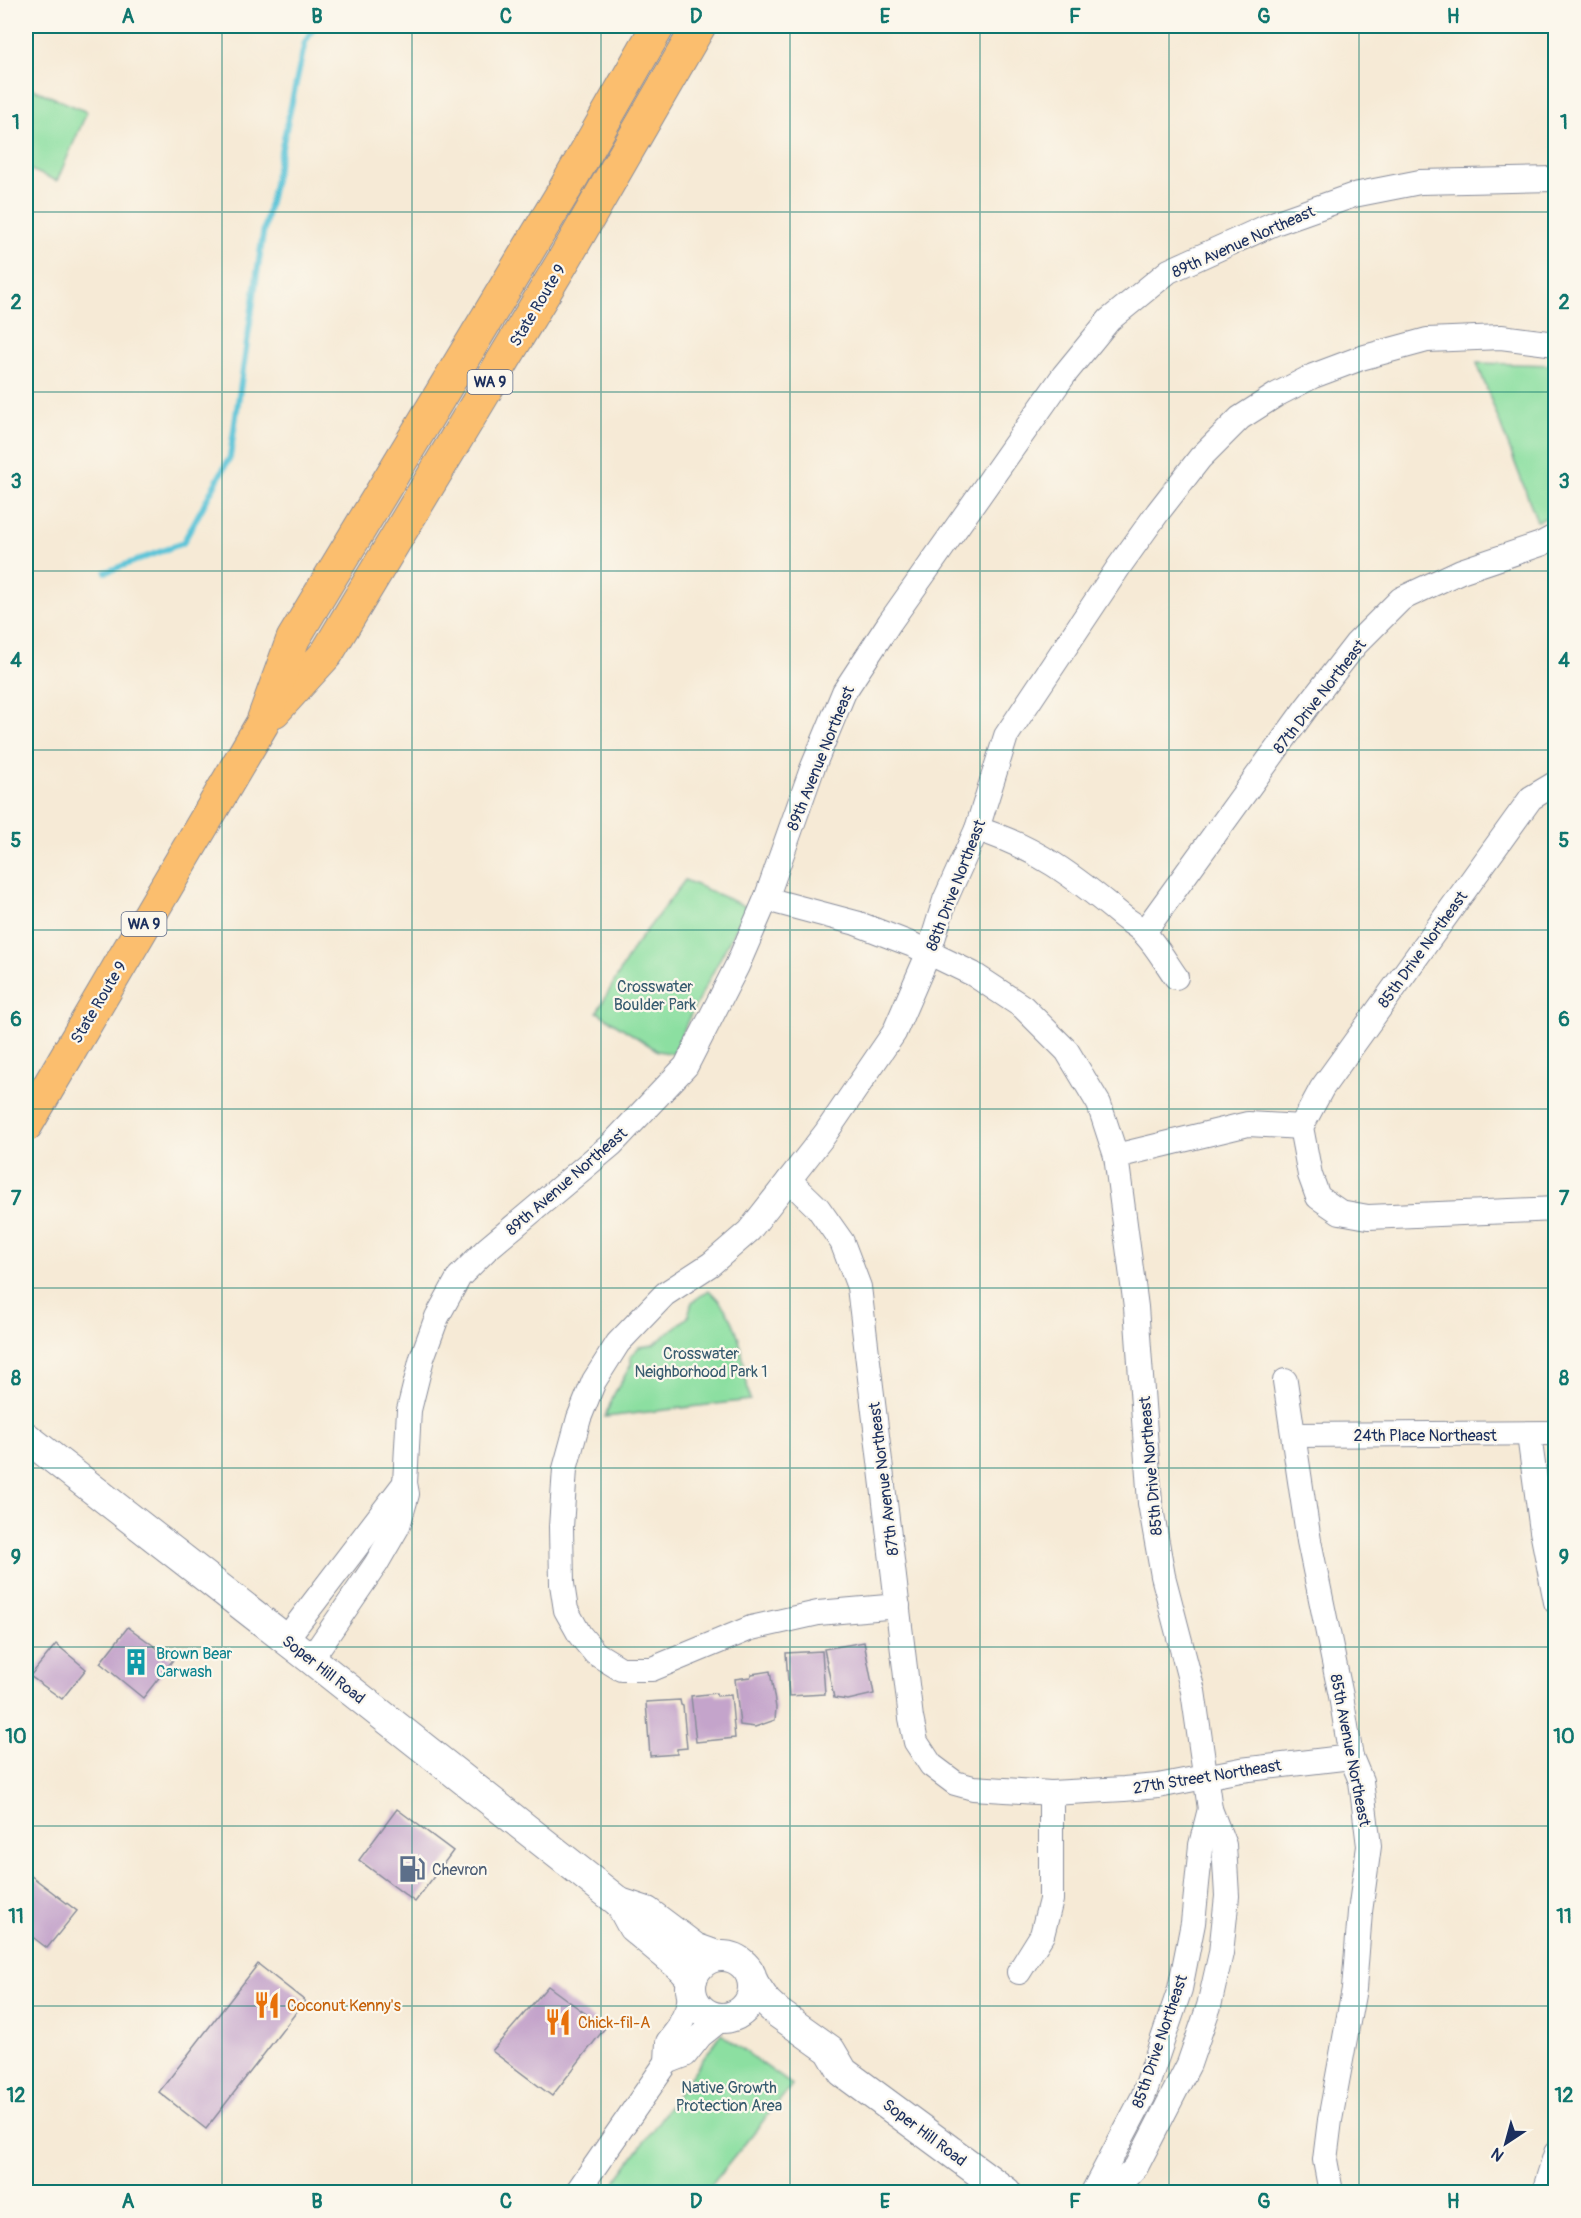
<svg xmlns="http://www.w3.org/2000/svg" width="1581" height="2218" viewBox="0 0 1581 2218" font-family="Pangolin,sans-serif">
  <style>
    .green { fill: #8cdfa1; stroke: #548780; stroke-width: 1.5 }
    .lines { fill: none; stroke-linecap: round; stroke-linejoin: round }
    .stream { stroke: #5cc4d8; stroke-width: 6 }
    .building { fill: #c4a4cb }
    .minor-casing { stroke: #888c9a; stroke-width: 26 }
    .tertiary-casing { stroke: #888c9a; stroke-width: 32 }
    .primary-casing { stroke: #888c9a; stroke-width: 35 }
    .minor { stroke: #fff; stroke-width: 24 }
    .tertiary { stroke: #fff; stroke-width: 30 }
    .primary { stroke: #fbbe6e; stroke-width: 33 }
    .grid { fill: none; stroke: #0f766e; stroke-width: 1.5; stroke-opacity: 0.55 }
    .labels { text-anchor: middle; stroke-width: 4.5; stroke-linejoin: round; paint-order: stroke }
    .shield { fill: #fbf7ec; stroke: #5e6b89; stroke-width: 1.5 }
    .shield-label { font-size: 15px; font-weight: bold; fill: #1b2f5e }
    .street-label { font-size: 16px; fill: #1b2f5e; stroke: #fbf7ec }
    .park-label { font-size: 16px; fill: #375b6f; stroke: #fbf7ec }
    .culture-label { font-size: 16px; fill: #0d838f; stroke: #fbf7ec; text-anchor: start }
    .service-label { font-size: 16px; fill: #4e5e75; stroke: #fbf7ec; text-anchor: start }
    .food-label { font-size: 16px; fill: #c56008; stroke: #fbf7ec; text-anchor: start }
    .neatline { fill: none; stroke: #0f766e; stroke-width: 2 }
    .grid-label { font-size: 20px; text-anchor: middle; font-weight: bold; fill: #0f766e }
  </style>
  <rect width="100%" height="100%" fill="#fbf7ec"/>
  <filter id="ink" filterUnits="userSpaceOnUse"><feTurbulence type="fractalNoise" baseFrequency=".0167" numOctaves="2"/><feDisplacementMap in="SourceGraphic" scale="12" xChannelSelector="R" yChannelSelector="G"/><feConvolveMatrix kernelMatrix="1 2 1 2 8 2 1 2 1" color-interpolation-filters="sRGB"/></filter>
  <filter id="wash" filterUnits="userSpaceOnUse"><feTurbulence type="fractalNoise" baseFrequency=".008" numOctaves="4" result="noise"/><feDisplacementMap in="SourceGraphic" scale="24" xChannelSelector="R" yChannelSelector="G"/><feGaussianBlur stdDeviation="1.35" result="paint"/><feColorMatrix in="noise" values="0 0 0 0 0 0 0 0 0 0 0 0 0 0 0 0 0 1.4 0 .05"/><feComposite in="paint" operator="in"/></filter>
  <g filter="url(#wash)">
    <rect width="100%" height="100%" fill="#f6ead6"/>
    <!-- green -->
    <g class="green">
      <path d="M 26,86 L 87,112 L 57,181 L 26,168 Z"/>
      <path d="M 1477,363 L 1555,365 L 1555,515 L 1537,521 Z"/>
      <path d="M 685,880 L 747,907 L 688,1020 L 674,1054 L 658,1051 L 597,1012 L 634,947 Z"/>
      <path d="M 709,1290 C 745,1324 741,1356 750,1400 L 605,1417 L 614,1394 L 631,1365 L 631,1356 L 639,1347 L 653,1345 L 688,1317 L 692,1302 Z"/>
      <path d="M 721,2034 L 792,2085 L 706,2192 L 608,2192 Z"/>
    </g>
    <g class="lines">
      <!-- stream -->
      <path class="stream" d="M 106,572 L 183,543 L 230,457 L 263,234 L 305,42 L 315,26"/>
    </g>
    <g id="blocks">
      <!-- building -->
      <g class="building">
        <path d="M 128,1627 L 173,1660 L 143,1698 L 100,1663 Z"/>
        <path d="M 864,1642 L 874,1694 L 848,1700 L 834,1698 L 824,1649 Z"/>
        <path d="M 56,1644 L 86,1669 L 62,1699 L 30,1676 Z"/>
        <path d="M 822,1651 L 825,1694 L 789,1696 L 786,1653 Z"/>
        <path d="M 770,1671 L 776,1708 L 775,1720 L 755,1727 L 740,1725 L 735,1679 L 750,1677 L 752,1674 Z"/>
        <path d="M 716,1693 L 717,1696 L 731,1695 L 735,1738 L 696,1742 L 691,1696 Z"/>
        <path d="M 680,1700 L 681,1705 L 683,1706 L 687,1748 L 677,1749 L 677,1754 L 650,1756 L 646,1702 Z"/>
        <path d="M 397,1809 L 453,1851 L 415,1902 L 359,1860 Z"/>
        <path d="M 26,1872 L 77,1911 L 47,1948 L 26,1932 Z"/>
        <path d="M 258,1964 L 305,2001 L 206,2129 L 159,2092 Z"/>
        <path d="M 548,1986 L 605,2028 L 552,2096 L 492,2051 Z"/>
      </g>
    </g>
  </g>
  <g filter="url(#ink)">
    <use href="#blocks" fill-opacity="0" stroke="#888c9a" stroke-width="1.5"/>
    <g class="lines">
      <defs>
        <g id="minor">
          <path d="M 1556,783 L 1531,798 L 1322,1088 L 1301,1127 L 1310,1175 L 1318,1197 L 1340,1212 L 1368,1217 L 1556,1209"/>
          <path d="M 977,829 C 1036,847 1075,877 1122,916 C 1129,922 1138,926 1144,933 C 1156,945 1166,963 1176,977"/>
          <path d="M 766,899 L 856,923 L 913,945 L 973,974 L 1023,1007 L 1067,1051 L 1099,1104 L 1116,1156 L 1136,1307 L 1150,1503 L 1163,1576 L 1193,1691 L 1210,1809 L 1224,1845 L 1227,1896 L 1221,1953 L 1209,2006 L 1189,2064 L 1136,2167 L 1112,2192"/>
          <path d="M 1144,932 L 1307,707 L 1356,644 L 1401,599 L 1461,571 L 1541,544 L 1556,536"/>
          <path d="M 1116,1156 L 1248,1124 L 1301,1127"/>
          <path d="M 789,1180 L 818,1208 L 842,1242 L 859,1287 L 911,1718 L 916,1742 L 931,1765 L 955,1783 L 973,1788 L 1051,1793 L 1124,1789 L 1158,1786 L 1241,1770 L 1351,1757"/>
          <path d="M 1285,1381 L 1309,1541 L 1341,1696 L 1351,1757 L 1361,1781 L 1369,1846 L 1360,1912 L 1354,1989 L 1330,2120 L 1325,2160 L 1331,2192"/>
          <path d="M 1294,1435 L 1556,1433"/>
          <path d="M 1529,1435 L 1542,1531 L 1556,1602"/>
          <path d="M 898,1606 L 818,1613 L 751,1628 L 652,1669 L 621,1669 L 595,1653 L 580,1635 L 566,1610 L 562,1584 L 561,1527 L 565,1469 L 579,1418 L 594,1381 L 618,1343 L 665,1294 L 711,1264 L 749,1231 L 825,1134 L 894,1033 L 929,952 L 945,900 L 977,829 L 1006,736 L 1120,565 L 1158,512 L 1200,458 L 1240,418 L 1276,395 L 1313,376 L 1361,358 L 1427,340 L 1501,337 L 1556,344"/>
          <path d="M 286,1639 L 405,1483"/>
          <path d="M 311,1659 L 376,1564 L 398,1526 L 407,1494 L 405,1483 L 409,1410 L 422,1358 L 437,1317 L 459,1277 L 487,1249 L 612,1144 L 686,1066 L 737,966 L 766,899 L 812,769 L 844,692 L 890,622 L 1064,375 L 1109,320 L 1169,271 L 1275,223 L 1354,195 L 1420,182 L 1556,179"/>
          <path d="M 1019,1972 L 1042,1935 L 1051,1900 L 1051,1793"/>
          <path d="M 667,2062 L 668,2042 L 678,2029 L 687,2010 L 691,1994"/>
          <path d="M 667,2062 L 685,2055 L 700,2036 L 721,2019"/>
          <path d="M 577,2192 L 667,2062"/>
          <path d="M 1093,2192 L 1143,2097 L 1180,1989 L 1193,1923 L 1201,1845 L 1210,1809"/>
          <path d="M 1544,2192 L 1556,2153"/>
        </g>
        <g id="tertiary">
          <path d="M 26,1437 L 311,1659 L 620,1903 L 647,1912 L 695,1948 L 717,1956"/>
          <path d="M 620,1903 L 633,1927 L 682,1968 L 692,1979"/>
          <circle cx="722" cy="1987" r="31"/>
          <path d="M 754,1984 L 766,2002 L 778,2013 L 830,2050 L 843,2072 L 1006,2192"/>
        </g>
        <g id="primary">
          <path d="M 274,711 L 327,653 L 565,258 L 699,26"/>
          <path d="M 26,1125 L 262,724 L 293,639 L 565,189 L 658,26"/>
        </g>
      </defs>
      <!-- minor casing -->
      <use href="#minor" class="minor-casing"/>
      <!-- tertiary casing -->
      <use href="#tertiary" class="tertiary-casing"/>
      <!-- primary casing -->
      <use href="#primary" class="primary-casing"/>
      <!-- minor -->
      <use href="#minor" class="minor"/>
      <!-- tertiary -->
      <use href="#tertiary" class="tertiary"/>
      <!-- primary -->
      <use href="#primary" class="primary"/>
    </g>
  </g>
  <!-- grid -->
  <path class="grid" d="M 222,26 L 222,2192M 412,26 L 412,2192M 601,26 L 601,2192M 790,26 L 790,2192M 980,26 L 980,2192M 1169,26 L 1169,2192M 1359,26 L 1359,2192M 26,212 L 1556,212M 26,392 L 1556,392M 26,571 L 1556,571M 26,750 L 1556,750M 26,930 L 1556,930M 26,1109 L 1556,1109M 26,1288 L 1556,1288M 26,1468 L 1556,1468M 26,1647 L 1556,1647M 26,1826 L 1556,1826M 26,2006 L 1556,2006"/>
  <!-- icons -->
  <defs>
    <symbol id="building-bare" viewBox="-9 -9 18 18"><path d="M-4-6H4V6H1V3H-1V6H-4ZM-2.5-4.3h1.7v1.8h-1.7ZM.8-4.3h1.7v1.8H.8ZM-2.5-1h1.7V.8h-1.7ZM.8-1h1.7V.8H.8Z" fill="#0f9aa8" stroke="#fbf7ec" stroke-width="2.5" paint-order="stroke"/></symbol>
    <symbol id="fuel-bare" viewBox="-9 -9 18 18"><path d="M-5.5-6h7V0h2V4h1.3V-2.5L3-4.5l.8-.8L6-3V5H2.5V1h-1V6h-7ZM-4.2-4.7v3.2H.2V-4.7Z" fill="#5c6f8a" stroke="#fbf7ec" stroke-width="2.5" paint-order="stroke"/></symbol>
    <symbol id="restaurant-bare" viewBox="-9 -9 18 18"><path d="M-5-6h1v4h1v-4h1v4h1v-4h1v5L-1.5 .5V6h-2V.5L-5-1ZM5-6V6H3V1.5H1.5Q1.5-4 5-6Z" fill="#e8710a" stroke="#fbf7ec" stroke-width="2.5" paint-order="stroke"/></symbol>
  </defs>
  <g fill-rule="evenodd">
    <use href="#building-bare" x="117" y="1643" width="38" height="38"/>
    <use href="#fuel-bare" x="393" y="1850" width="38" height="38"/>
    <use href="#restaurant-bare" x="248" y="1986" width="38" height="38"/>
    <use href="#restaurant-bare" x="539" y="2003" width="38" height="38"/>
  </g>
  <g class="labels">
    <!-- shield labels -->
    <g class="shield">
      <rect x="467.5" y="370" width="45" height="24" rx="4.5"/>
      <rect x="121.5" y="912" width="45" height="24" rx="4.5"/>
    </g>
    <g class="shield-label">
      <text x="490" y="387">WA 9</text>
      <text x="144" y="929">WA 9</text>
    </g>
    <!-- street labels -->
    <g class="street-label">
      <text transform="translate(1243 241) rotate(-24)" y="6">89th Avenue Northeast</text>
      <text transform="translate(537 305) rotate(-59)" y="6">State Route 9</text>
      <text transform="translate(1319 696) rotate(-52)" y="6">87th Drive Northeast</text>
      <text transform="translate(820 758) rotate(-68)" y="6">89th Avenue Northeast</text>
      <text transform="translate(955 885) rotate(-69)" y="6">88th Drive Northeast</text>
      <text transform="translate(1422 949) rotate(-54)" y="6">85th Drive Northeast</text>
      <text transform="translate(98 1002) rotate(-59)" y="6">State Route 9</text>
      <text transform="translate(566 1181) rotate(-41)" y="6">89th Avenue Northeast</text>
      <text x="1425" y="1441">24th Place Northeast</text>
      <text transform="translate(1150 1466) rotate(-95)" y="6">85th Drive Northeast</text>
      <text transform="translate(883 1479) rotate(-97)" y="6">87th Avenue Northeast</text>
      <text transform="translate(324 1669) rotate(38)" y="6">Soper Hill Road</text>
      <text transform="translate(1351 1750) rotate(79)" y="6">85th Avenue Northeast</text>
      <text transform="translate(1207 1776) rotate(-9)" y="6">27th Street Northeast</text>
      <text transform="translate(1159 2041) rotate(-71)" y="6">85th Drive Northeast</text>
      <text transform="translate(925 2132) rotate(37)" y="6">Soper Hill Road</text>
    </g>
    <!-- park labels -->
    <g class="park-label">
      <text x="655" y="992">Crosswater<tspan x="655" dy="18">Boulder Park</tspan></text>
      <text x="701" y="1359">Crosswater<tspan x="701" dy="18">Neighborhood Park 1</tspan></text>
      <text x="729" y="2093">Native Growth<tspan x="729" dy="18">Protection Area</tspan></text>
    </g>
    <!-- culture labels -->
    <g class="culture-label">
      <text x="156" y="1659">Brown Bear<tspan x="156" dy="18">Carwash</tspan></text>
    </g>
    <!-- service labels -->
    <g class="service-label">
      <text x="432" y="1875">Chevron</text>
    </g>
    <!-- food labels -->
    <g class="food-label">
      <text x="287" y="2011">Coconut Kenny's</text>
      <text x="578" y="2028">Chick-fil-A</text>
    </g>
  </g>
  <!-- margin -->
  <rect width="1581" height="2218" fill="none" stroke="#fbf7ec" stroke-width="66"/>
  <!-- north arrow -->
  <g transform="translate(1506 2143) rotate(216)" stroke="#fbf7ec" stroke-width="4.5" paint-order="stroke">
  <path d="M0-4.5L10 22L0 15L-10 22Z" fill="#1b2f5e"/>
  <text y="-9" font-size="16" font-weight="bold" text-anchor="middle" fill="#1b2f5e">N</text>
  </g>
  <rect x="33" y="33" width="1515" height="2152" class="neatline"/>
  <g class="grid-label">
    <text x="128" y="23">A</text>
    <text x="317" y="23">B</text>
    <text x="506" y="23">C</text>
    <text x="696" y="23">D</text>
    <text x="885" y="23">E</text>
    <text x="1075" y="23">F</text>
    <text x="1264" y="23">G</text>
    <text x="1453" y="23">H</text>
    <text x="16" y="129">1</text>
    <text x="1564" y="129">1</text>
    <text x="16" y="309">2</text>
    <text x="1564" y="309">2</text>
    <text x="16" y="488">3</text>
    <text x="1564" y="488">3</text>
    <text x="16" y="667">4</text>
    <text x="1564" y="667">4</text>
    <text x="16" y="847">5</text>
    <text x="1564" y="847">5</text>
    <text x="16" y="1026">6</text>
    <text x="1564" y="1026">6</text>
    <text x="16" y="1205">7</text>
    <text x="1564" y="1205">7</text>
    <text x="16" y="1385">8</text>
    <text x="1564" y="1385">8</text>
    <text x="16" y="1564">9</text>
    <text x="1564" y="1564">9</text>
    <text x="16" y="1743">10</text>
    <text x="1564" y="1743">10</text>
    <text x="16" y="1923">11</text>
    <text x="1564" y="1923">11</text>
    <text x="16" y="2102">12</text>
    <text x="1564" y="2102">12</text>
    <text x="128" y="2208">A</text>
    <text x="317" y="2208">B</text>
    <text x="506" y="2208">C</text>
    <text x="696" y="2208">D</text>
    <text x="885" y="2208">E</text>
    <text x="1075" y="2208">F</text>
    <text x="1264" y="2208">G</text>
    <text x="1453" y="2208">H</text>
  </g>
</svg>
